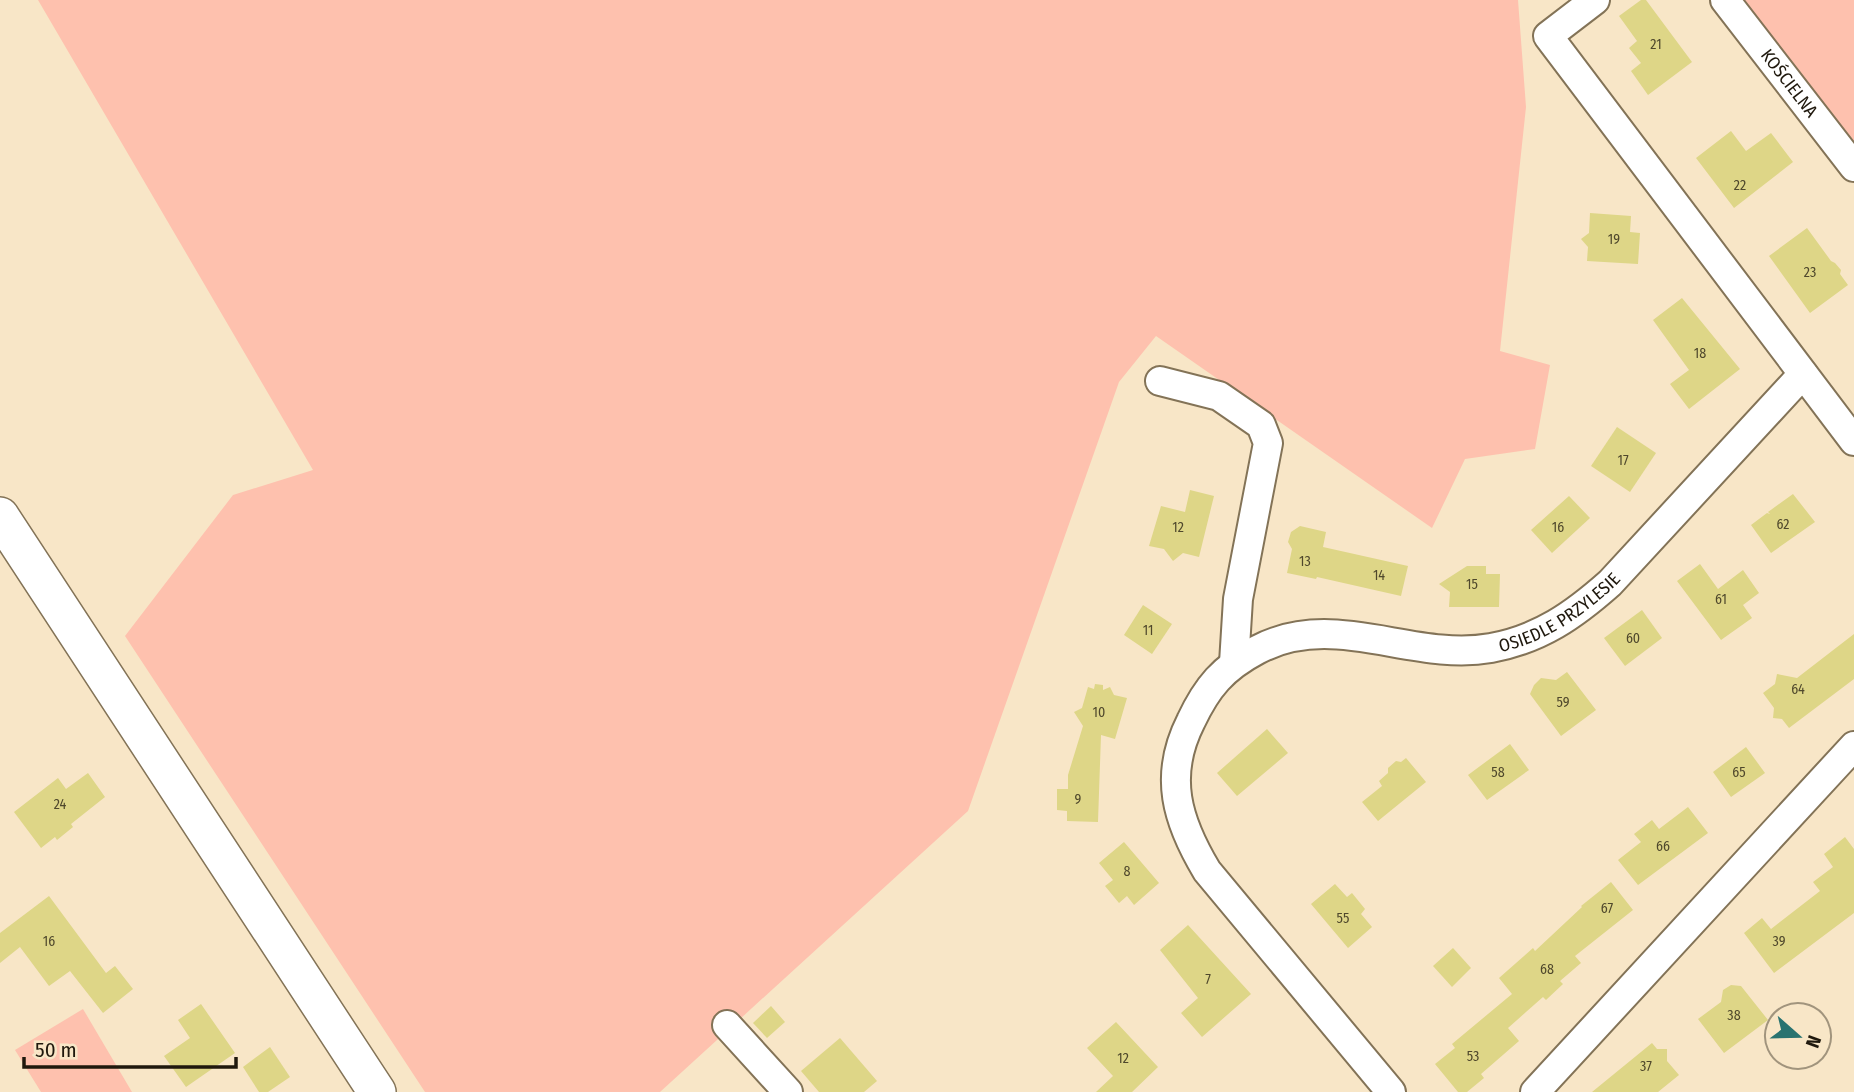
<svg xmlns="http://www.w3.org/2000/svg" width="1854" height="1092" viewBox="0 0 1854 1092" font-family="'Fira Sans Condensed',sans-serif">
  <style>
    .green { fill: #fec1ae }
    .building { fill: #ded687 }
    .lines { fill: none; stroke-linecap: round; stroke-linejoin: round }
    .minor-casing { stroke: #837357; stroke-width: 32 }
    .major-casing { stroke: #837357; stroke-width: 40 }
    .minor { stroke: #fff; stroke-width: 28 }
    .major { stroke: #fff; stroke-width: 37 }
    .labels { text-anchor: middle; stroke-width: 6; stroke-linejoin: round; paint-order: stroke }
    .number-label { font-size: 14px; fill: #4f482c }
    .street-label { font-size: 18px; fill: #1f180d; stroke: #f8e6c7 }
  </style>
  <rect width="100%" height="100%" fill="#f8e6c7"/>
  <!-- green -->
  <g class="green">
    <path d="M 38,0 L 1518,0 L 1526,107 L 1500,351 L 1550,365 L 1535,449 L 1465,459 L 1432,528 L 1156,336 L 1119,382 L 968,811 L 660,1092 L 425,1092 L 125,636 L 233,495 L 313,470 Z"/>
    <path d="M 1730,0 L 1854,0 L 1854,155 Z"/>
    <path d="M 83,1009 L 132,1092 L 41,1092 L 15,1050 Z"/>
  </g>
  <!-- building -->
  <g class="building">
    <path d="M 1641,0 L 1646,0 L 1692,62 L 1648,95 L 1631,71 L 1641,63 L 1629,48 L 1637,41 L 1619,16 Z"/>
    <path d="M 1731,131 L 1746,151 L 1771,133 L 1793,162 L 1734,208 L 1696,158 Z"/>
    <path d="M 1590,213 L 1631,216 L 1630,232 L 1640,233 L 1638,264 L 1587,261 L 1588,247 L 1581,239 L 1589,233 Z"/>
    <path d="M 1807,228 L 1831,261 L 1835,263 L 1841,270 L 1840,274 L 1848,285 L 1810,313 L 1769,256 Z"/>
    <path d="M 1682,298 L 1740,369 L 1689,409 L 1670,384 L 1689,370 L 1653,320 Z"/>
    <path d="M 1617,427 L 1656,453 L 1630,492 L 1591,466 Z"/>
    <path d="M 1190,490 L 1214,496 L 1199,557 L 1183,553 L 1173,561 L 1164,549 L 1149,546 L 1161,506 L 1185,512 Z"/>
    <path d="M 1793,494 L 1815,522 L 1771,553 L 1751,525 L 1767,513 L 1770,514 L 1768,512 Z"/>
    <path d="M 1569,496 L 1590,518 L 1552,553 L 1531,530 Z"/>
    <path d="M 1300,526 L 1326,532 L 1323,547 L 1408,566 L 1401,596 L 1317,577 L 1316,579 L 1287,573 L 1292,549 L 1288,542 L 1291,532 Z"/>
    <path d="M 1700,564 L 1718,589 L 1743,570 L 1759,593 L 1743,605 L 1752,618 L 1721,640 L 1677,581 Z"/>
    <path d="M 1467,566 L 1486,566 L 1486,574 L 1500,574 L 1499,607 L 1449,607 L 1450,592 L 1439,584 Z"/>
    <path d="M 1143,605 L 1172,624 L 1152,654 L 1124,635 Z"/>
    <path d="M 1642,610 L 1662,638 L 1625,666 L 1604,638 Z"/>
    <path d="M 1854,634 L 1854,679 L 1789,728 L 1782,719 L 1773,718 L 1774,708 L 1763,693 L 1775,684 L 1777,674 L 1797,678 Z"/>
    <path d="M 1567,672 L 1596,710 L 1561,736 L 1530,694 L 1534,685 L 1541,678 L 1556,680 Z"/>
    <path d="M 1095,684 L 1103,685 L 1103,690 L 1110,687 L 1114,695 L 1127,698 L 1115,739 L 1101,735 L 1098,822 L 1067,821 L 1067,811 L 1057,810 L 1057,789 L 1068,789 L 1068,775 L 1083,726 L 1074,712 L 1082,708 L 1088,687 L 1094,689 Z"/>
    <path d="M 1267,729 L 1288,753 L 1237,796 L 1217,773 Z"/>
    <path d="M 1510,744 L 1529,770 L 1487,800 L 1468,775 Z"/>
    <path d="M 1746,747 L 1765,773 L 1731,797 L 1713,772 Z"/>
    <path d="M 1406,758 L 1426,782 L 1378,821 L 1362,802 L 1382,786 L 1379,781 L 1388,773 L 1388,768 L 1396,761 L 1401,762 Z"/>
    <path d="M 88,773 L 105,797 L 71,824 L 73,827 L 57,840 L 55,837 L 41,848 L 14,812 L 58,778 L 66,789 Z"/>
    <path d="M 1688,807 L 1708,833 L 1638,885 L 1618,860 L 1641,842 L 1634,834 L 1652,820 L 1659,829 Z"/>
    <path d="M 1845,837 L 1854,849 L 1854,913 L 1774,973 L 1744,933 L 1762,918 L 1771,929 L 1820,891 L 1813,882 L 1833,867 L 1824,854 Z"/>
    <path d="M 1124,842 L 1159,883 L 1134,905 L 1127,896 L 1119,903 L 1105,886 L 1113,880 L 1099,863 Z"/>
    <path d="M 1611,882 L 1633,910 L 1575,956 L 1581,963 L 1560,981 L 1563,984 L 1546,1000 L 1543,997 L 1508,1028 L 1519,1041 L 1481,1074 L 1484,1078 L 1467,1092 L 1458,1092 L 1435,1064 L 1455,1048 L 1452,1044 L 1512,994 L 1499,978 L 1533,948 L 1535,951 L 1582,907 L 1581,906 Z"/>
    <path d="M 1335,884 L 1347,897 L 1352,893 L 1365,909 L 1361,914 L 1372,927 L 1348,948 L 1311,904 Z"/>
    <path d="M 49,896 L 106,973 L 115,966 L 133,989 L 103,1013 L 70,971 L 49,986 L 20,947 L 0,963 L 0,933 Z"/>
    <path d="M 1188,925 L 1251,994 L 1202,1037 L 1181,1013 L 1198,998 L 1160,950 Z"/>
    <path d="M 1453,948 L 1471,968 L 1452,987 L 1433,966 Z"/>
    <path d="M 1731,985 L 1741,986 L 1768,1020 L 1724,1053 L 1698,1019 L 1721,1002 L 1723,990 Z"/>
    <path d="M 201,1004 L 235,1053 L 186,1087 L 164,1056 L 190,1038 L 178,1020 Z"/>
    <path d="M 771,1006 L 785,1022 L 767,1038 L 753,1023 Z"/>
    <path d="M 1116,1022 L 1158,1067 L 1132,1092 L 1096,1092 L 1113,1076 L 1087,1048 Z"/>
    <path d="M 840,1038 L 877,1081 L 864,1092 L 819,1092 L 801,1071 Z"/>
    <path d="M 1652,1043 L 1657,1049 L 1667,1049 L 1667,1061 L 1679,1075 L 1658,1092 L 1592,1092 Z"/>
    <path d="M 270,1047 L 290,1077 L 268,1092 L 259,1092 L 243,1067 Z"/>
  </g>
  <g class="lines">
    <defs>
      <g id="minor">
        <path d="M 1595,0 L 1548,36 L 1854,441"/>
        <path id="s1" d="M 1725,0 L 1854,167"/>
        <path d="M 1160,381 L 1219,396 L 1261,425 L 1268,443 L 1238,599 L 1234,663"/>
        <path d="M 727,1025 L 788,1092"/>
        <path id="s2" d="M 1391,1092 L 1207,871 C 1177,821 1163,776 1191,721 C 1207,687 1223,668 1257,650 C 1334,609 1411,662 1491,648 C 1540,639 1574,615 1610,583 L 1803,374"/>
        <path d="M 1535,1092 L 1854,746"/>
      </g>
      <path id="major" d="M 0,516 L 377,1092"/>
    </defs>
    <!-- minor casing -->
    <use href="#minor" class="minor-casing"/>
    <!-- major casing -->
    <use href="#major" class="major-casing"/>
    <!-- minor -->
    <use href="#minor" class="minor"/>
    <!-- major -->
    <use href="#major" class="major"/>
  </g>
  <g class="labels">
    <!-- number labels -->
    <g class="number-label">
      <text x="1656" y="49">21</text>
      <text x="1740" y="190">22</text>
      <text x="1614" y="244">19</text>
      <text x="1810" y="277">23</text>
      <text x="1700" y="358">18</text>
      <text x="1623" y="465">17</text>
      <text x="1783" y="529">62</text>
      <text x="1178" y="532">12</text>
      <text x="1558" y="532">16</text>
      <text x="1305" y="566">13</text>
      <text x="1379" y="580">14</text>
      <text x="1472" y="589">15</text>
      <text x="1721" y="604">61</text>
      <text x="1148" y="635">11</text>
      <text x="1633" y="643">60</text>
      <text x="1798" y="694">64</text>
      <text x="1563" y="707">59</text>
      <text x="1099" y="717">10</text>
      <text x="1498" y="777">58</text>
      <text x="1739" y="777">65</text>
      <text x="1078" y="804">9</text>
      <text x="60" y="809">24</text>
      <text x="1663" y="851">66</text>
      <text x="1127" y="876">8</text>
      <text x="1607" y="913">67</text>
      <text x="1343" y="923">55</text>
      <text x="49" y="946">16</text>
      <text x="1779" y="946">39</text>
      <text x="1547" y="974">68</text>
      <text x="1208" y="984">7</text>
      <text x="1734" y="1020">38</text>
      <text x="1473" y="1061">53</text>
      <text x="1123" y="1063">12</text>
      <text x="1646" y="1071">37</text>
    </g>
    <!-- street labels -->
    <g class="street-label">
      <text dy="6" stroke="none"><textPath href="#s1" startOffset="105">KOŚCIELNA</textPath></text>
      <text dy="6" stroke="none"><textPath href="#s2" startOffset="861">OSIEDLE PRZYLESIE</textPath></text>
    </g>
  </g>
  <!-- north arrow -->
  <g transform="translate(1798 1036) rotate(110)"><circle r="33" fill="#f8e6c7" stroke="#a1947d" stroke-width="2"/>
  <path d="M0-5L12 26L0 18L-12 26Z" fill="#297370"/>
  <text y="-10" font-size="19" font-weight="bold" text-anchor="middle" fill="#1f180d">N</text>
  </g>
  <!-- scale -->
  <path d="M24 1057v10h212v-10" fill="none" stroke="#1f180d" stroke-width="3.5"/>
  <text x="35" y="1057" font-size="21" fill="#1f180d" stroke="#f8e6c7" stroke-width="5" paint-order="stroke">50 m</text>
</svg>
